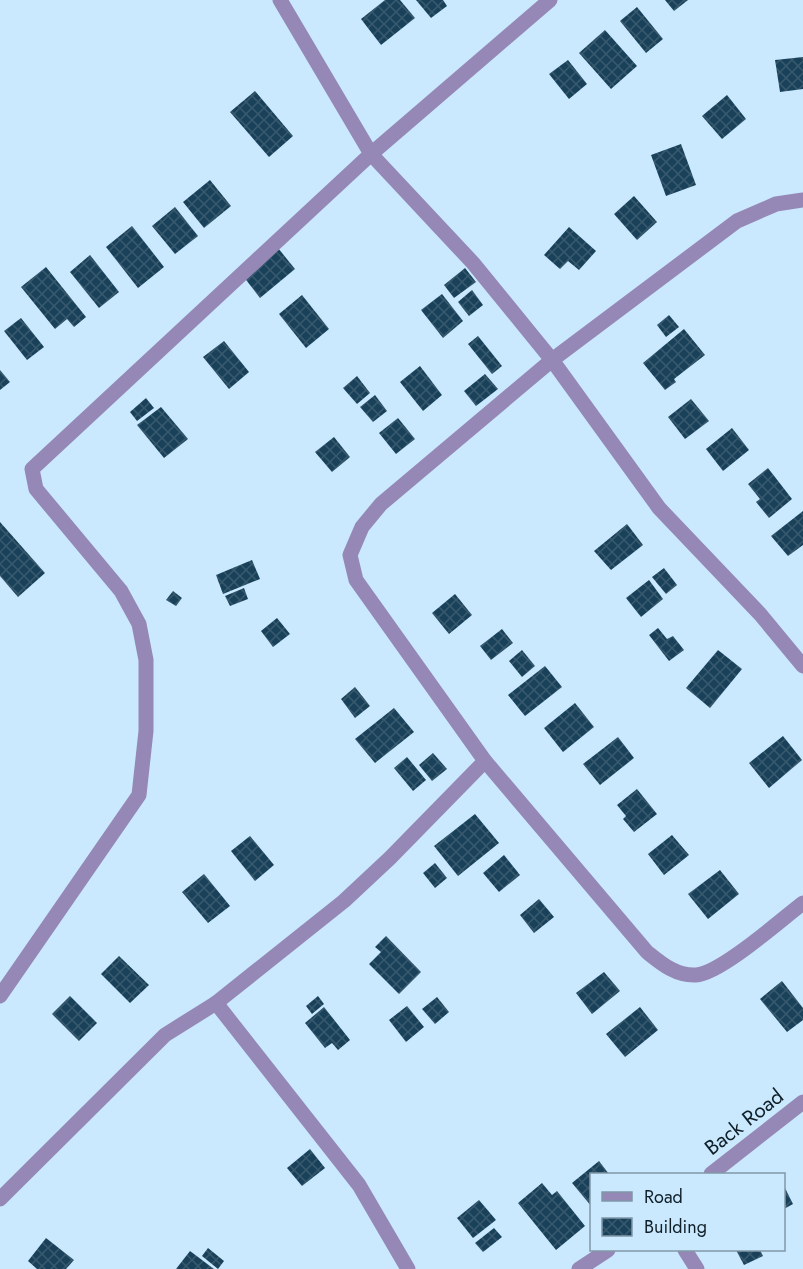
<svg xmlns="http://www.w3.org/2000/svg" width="803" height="1269" viewBox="0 0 803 1269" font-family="Jost,sans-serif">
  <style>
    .building { fill: url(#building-cross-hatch) }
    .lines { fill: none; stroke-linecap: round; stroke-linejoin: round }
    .minor { stroke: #9588b6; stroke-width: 15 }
    .labels { text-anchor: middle; stroke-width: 6; stroke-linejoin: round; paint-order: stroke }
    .street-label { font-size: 21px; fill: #101f28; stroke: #cae9fe }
  </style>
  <defs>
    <pattern id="building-cross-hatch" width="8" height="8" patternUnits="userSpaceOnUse" patternTransform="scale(1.5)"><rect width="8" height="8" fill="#19425a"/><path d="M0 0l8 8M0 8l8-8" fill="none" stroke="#395a6e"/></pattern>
  </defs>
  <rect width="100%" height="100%" fill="#cae9fe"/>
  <!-- building -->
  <g class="building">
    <path d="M 385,0 L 400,0 L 415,18 L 381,45 L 361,19 Z"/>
    <path d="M 416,0 L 443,0 L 447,6 L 431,18 Z"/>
    <path d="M 665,0 L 688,0 L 674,11 Z"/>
    <path d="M 637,7 L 663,39 L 646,53 L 620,21 Z"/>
    <path d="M 605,30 L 637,66 L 611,89 L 579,53 Z"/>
    <path d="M 803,57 L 803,89 L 780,92 L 775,60 Z"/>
    <path d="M 568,60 L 587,84 L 569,99 L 549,74 Z"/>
    <path d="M 255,91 L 293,136 L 269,157 L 230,112 Z"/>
    <path d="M 727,95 L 746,119 L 722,139 L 702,116 Z"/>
    <path d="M 681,144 L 696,185 L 666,196 L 651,155 Z"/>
    <path d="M 210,180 L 231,206 L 204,228 L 183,202 Z"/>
    <path d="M 634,196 L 657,222 L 637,240 L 614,214 Z"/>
    <path d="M 175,207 L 198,236 L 175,254 L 152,226 Z"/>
    <path d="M 132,226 L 164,267 L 138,288 L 106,247 Z"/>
    <path d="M 569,227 L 596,251 L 579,270 L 568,261 L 560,269 L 544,255 Z"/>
    <path d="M 278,248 L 295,269 L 260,298 L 243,276 Z"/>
    <path d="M 90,255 L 119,292 L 99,308 L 70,272 Z"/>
    <path d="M 46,267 L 86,317 L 74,327 L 67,319 L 55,329 L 21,287 Z"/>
    <path d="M 465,268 L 476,282 L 454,298 L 444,285 Z"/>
    <path d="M 472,290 L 483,305 L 469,316 L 458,302 Z"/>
    <path d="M 442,294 L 463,321 L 443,338 L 421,310 Z"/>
    <path d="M 302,295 L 329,329 L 306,348 L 279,314 Z"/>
    <path d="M 669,315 L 679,327 L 666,337 L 657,325 Z"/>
    <path d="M 21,318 L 44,347 L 27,360 L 4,331 Z"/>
    <path d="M 684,329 L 705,355 L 674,379 L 676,382 L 665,390 L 643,363 Z"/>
    <path d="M 478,336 L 502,366 L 492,374 L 468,344 Z"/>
    <path d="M 224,341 L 249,372 L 229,389 L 203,357 Z"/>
    <path d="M 420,366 L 442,395 L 423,411 L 400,382 Z"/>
    <path d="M 0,370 L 10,382 L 0,390 Z"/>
    <path d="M 485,374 L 498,389 L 476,406 L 464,391 Z"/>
    <path d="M 357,376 L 370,393 L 357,404 L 343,388 Z"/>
    <path d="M 375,395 L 387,411 L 373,422 L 360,407 Z"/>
    <path d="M 146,398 L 154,408 L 137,421 L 130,412 Z"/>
    <path d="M 691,399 L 709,421 L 685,439 L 668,417 Z"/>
    <path d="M 161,407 L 188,439 L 164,458 L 137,425 Z"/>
    <path d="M 398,418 L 415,439 L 396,454 L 379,433 Z"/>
    <path d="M 732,428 L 749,450 L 723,471 L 706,449 Z"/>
    <path d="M 334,437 L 350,457 L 332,472 L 315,452 Z"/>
    <path d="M 768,468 L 792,499 L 769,518 L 756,502 L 760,499 L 748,484 Z"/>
    <path d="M 803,511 L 803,545 L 788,556 L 771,536 Z"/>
    <path d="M 0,522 L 45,573 L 18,597 L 0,576 Z"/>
    <path d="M 627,524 L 643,545 L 611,570 L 594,551 Z"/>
    <path d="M 252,560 L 260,579 L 223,594 L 216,575 Z"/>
    <path d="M 664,568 L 677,585 L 666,594 L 652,577 Z"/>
    <path d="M 649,580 L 663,599 L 641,617 L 626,598 Z"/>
    <path d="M 244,588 L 248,599 L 230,606 L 225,596 Z"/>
    <path d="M 173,591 L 182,598 L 176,606 L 166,600 Z"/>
    <path d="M 455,594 L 472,615 L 449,634 L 432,613 Z"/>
    <path d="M 277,618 L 290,634 L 273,647 L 261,631 Z"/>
    <path d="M 658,628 L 667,639 L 673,636 L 684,650 L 669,661 L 649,635 Z"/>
    <path d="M 502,629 L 513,643 L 491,660 L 480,646 Z"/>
    <path d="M 522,650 L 535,666 L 522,677 L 509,661 Z"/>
    <path d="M 718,650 L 742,669 L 710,708 L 686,688 Z"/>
    <path d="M 545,666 L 562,687 L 525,716 L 508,695 Z"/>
    <path d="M 355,687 L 370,706 L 355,718 L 341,699 Z"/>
    <path d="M 575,703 L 594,727 L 563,752 L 544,728 Z"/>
    <path d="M 394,708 L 414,732 L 375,763 L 355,739 Z"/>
    <path d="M 783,736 L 802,760 L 769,788 L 749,763 Z"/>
    <path d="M 618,737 L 634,758 L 600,785 L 583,764 Z"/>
    <path d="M 433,753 L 447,769 L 432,781 L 419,765 Z"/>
    <path d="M 407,757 L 426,780 L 413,791 L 394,768 Z"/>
    <path d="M 637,789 L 657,814 L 634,832 L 623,819 L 626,816 L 617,805 Z"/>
    <path d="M 475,814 L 499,843 L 458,876 L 434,846 Z"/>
    <path d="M 672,835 L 689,855 L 664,875 L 648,854 Z"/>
    <path d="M 250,836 L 274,865 L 255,881 L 231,851 Z"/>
    <path d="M 504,855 L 520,875 L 499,892 L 483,873 Z"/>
    <path d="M 435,863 L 447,878 L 435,888 L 423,873 Z"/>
    <path d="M 720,870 L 739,894 L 708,919 L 688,894 Z"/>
    <path d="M 204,874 L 230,906 L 208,923 L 182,892 Z"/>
    <path d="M 539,899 L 554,917 L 534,933 L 520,915 Z"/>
    <path d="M 386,936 L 421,972 L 399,994 L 369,964 L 381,952 L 375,947 Z"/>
    <path d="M 119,956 L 149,985 L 130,1003 L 101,974 Z"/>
    <path d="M 604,972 L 620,991 L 592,1014 L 576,993 Z"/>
    <path d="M 782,981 L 803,1008 L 803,1020 L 787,1032 L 760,999 Z"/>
    <path d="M 70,996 L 97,1023 L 79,1041 L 52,1014 Z"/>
    <path d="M 318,996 L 324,1004 L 312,1014 L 306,1006 Z"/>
    <path d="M 437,997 L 449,1012 L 435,1024 L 422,1009 Z"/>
    <path d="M 407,1006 L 424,1027 L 406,1042 L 389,1020 Z"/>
    <path d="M 324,1007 L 350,1040 L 338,1050 L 332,1043 L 325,1048 L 305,1023 Z"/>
    <path d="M 640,1007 L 658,1030 L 625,1057 L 606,1034 Z"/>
    <path d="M 310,1149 L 325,1168 L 302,1186 L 287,1168 Z"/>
    <path d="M 599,1161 L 609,1174 L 592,1174 L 592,1207 L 572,1183 Z"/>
    <path d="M 542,1183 L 552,1195 L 557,1191 L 585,1226 L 556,1250 L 518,1203 Z"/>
    <path d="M 784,1186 L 793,1204 L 784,1209 Z"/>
    <path d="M 479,1200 L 496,1220 L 473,1238 L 457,1218 Z"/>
    <path d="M 494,1228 L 502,1237 L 483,1252 L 475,1243 Z"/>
    <path d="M 46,1238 L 74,1260 L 66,1269 L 37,1269 L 28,1261 Z"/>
    <path d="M 208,1248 L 224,1261 L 218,1269 L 202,1256 Z"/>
    <path d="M 736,1250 L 760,1250 L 763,1256 L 744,1265 Z"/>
    <path d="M 190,1251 L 214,1269 L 176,1269 Z"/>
  </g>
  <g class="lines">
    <!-- minor -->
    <g class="minor">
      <path d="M 280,0 L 371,154 L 473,263 L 552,360 L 659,508 L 760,614 L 803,666"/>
      <path d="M 803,200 L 776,204 L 737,221 L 552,360 L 381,504 L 362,527 L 350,555 L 356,580 L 485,761 L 647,952 C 662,964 676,976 696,975 C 720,974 782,919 803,903"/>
      <path d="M 0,996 L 139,795 L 146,731 L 146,660 L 139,624 L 121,591 L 36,489 L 32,469 L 371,154 L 550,0"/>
      <path d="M 216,1003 L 359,1185 L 408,1269"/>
      <path d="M 711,1174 L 803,1102"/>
      <path d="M 0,1199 L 165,1035 L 216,1003 L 344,901 L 390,858 L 485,761"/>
      <path d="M 685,1250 L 697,1269"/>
      <path d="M 579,1269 L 608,1250"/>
    </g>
  </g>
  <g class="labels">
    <!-- street labels -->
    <g class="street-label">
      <text transform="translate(744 1122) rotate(-38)" y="7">Back Road</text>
    </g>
  </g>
  <!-- legend -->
  <rect x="590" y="1173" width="195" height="78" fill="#cae9fe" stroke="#8098a8" stroke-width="1.5"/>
  <rect x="602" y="1192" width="30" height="9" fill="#9588b6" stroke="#8098a8" stroke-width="1.5"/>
  <text x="644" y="1203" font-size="18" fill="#101f28">Road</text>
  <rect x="602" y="1218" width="30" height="18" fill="url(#building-cross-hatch)" stroke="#8098a8" stroke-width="1.5"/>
  <text x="644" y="1233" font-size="18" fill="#101f28">Building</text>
</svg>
